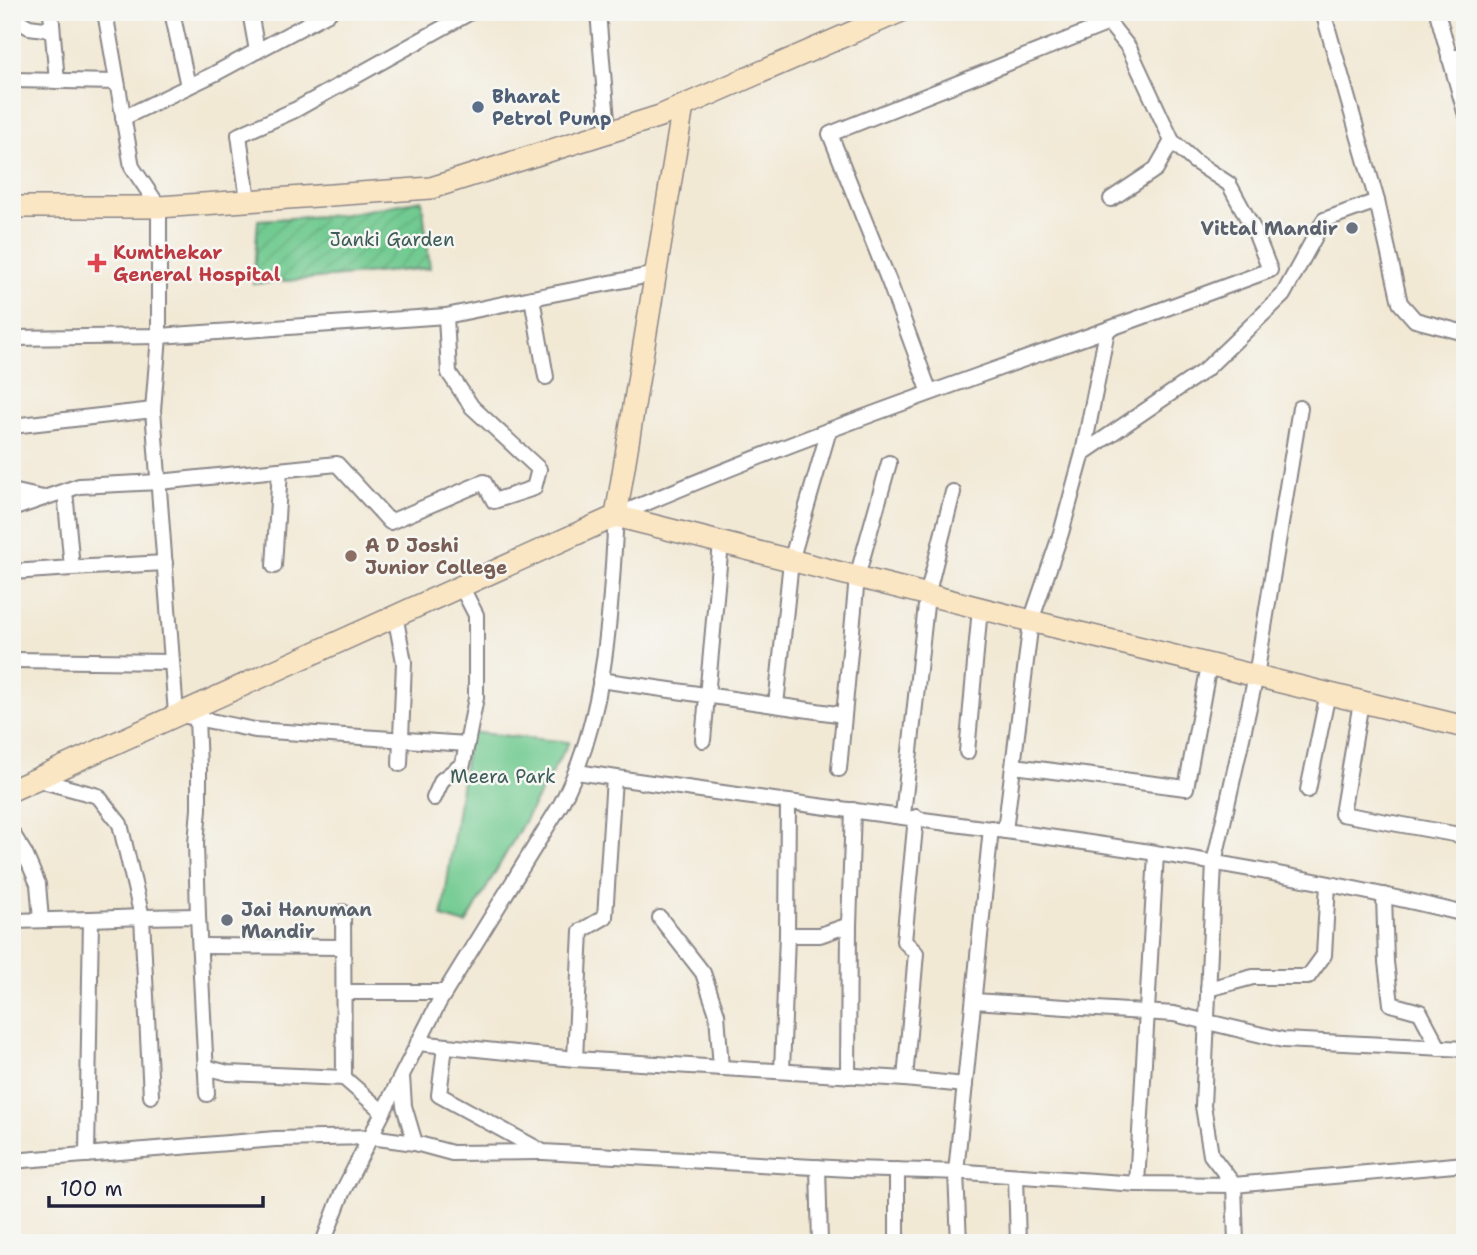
<svg xmlns="http://www.w3.org/2000/svg" width="1477" height="1255" font-family="'Shantell Sans',sans-serif">
<style>
.park{fill:#71ca90;stroke:#4a7666;stroke-width:2}
.garden{fill:url(#garden-furrows);stroke:#4a7666;stroke-width:2}
.lines{fill:none;stroke-linecap:round;stroke-linejoin:round}
.street-casing{stroke:#8a8688;stroke-width:18}
.secondary-casing{stroke:#8a8688;stroke-width:24}
.street{stroke:#fff;stroke-width:14}
.secondary{stroke:#fbe6c4;stroke-width:21}
.service-dot{fill:#5c6f8a;stroke:#f6f6f2;stroke-width:2.5}
.worship-dot{fill:#6b7280;stroke:#f6f6f2;stroke-width:2.5}
.health-dot{fill:#e0444e;stroke:#f6f6f2;stroke-width:2.5}
.education-dot{fill:#8d6e63;stroke:#f6f6f2;stroke-width:2.5}
.labels{text-anchor:middle;stroke-width:5;stroke-linejoin:round;paint-order:stroke}
.service-label{font-size:19px;font-weight:bold;fill:#4e5e75;stroke:#f6f6f2;text-anchor:start}
.worship-label{font-size:19px;font-weight:bold;fill:#5b616d;stroke:#f6f6f2;text-anchor:end}
.park-label{font-size:19px;fill:#3e5d59;stroke:#f6f6f2}
.health-label{font-size:19px;font-weight:bold;fill:#be3a42;stroke:#f6f6f2;text-anchor:start}
.education-label{font-size:19px;font-weight:bold;fill:#785e54;stroke:#f6f6f2;text-anchor:start}
</style>
<defs>
<pattern id="garden-furrows" width="10" height="10" patternUnits="userSpaceOnUse" patternTransform="scale(1.75)"><rect width="10" height="10" fill="#71ca90"/><path d="M-1 1l2-2M0 10L10 0M9 11l2-2" fill="none" stroke="#62ad7d"/></pattern>
</defs>
<rect width="100%" height="100%" fill="#f6f6f2"/>
<filter id="ink" filterUnits="userSpaceOnUse"><feTurbulence type="fractalNoise" baseFrequency=".0143" numOctaves="2"/><feDisplacementMap in="SourceGraphic" scale="14" xChannelSelector="R" yChannelSelector="G"/><feConvolveMatrix kernelMatrix="1 2 1 2 8 2 1 2 1" color-interpolation-filters="sRGB"/></filter>
<filter id="wash" filterUnits="userSpaceOnUse"><feTurbulence type="fractalNoise" baseFrequency=".00686" numOctaves="4" result="noise"/><feDisplacementMap in="SourceGraphic" scale="28" xChannelSelector="R" yChannelSelector="G"/><feGaussianBlur stdDeviation="1.57" result="paint"/><feColorMatrix in="noise" values="0 0 0 0 0 0 0 0 0 0 0 0 0 0 0 0 0 1.4 0 .05"/><feComposite in="paint" operator="in"/></filter>
<g filter="url(#wash)">
<rect width="100%" height="100%" fill="#f2e9d5"/>
<path class="park" d="M469,732L569,742L466,924L442,917Z"/>
<path class="garden" d="M422,200L430,268L253,284L258,220L340,215Z"/>
</g>
<g filter="url(#ink)">
<g class="lines">
<defs>
<g id="street">
<path d="M51,12L57,81"/>
<path d="M105,12L132,167L159,207V336L153,410"/>
<path d="M172,12L188,86"/>
<path d="M250,12L257,51"/>
<path d="M598,12L608,132"/>
<path d="M1323,12L1377,201L1400,303L1415,320L1465,333"/>
<path d="M1437,12L1465,112"/>
<path d="M12,17L29,27L52,30"/>
<path d="M1449,58L1465,56"/>
<path d="M12,80L117,82"/>
<path d="M123,118L214,74L330,12"/>
<path d="M1111,199L1156,169L1172,141"/>
<path d="M248,200L239,135L295,110L471,12"/>
<path d="M12,338L159,336L446,316L532,298"/>
<path d="M546,377L532,298L656,274"/>
<path d="M12,426L153,410L176,714L255,730L467,744"/>
<path d="M1083,453L1205,370L1283,295L1324,220L1377,201"/>
<path d="M12,491L43,498"/>
<path d="M65,491L72,568L165,563"/>
<path d="M12,509L79,486L159,482L337,464L390,522L484,482L494,501L534,488L539,469L472,407L449,373L446,316"/>
<path d="M274,566L280,470"/>
<path d="M12,572L72,568"/>
<path d="M395,615L404,662L400,764"/>
<path d="M12,660L172,662"/>
<path d="M600,680L844,715"/>
<path d="M1361,702L1342,814L1465,836"/>
<path d="M776,705L791,561L829,430"/>
<path d="M197,718L199,768V809L196,843L198,916"/>
<path d="M703,740L721,543"/>
<path d="M967,752L980,608"/>
<path d="M1014,766L1186,788L1209,665"/>
<path d="M839,769L857,577L889,463"/>
<path d="M577,772C873,818 1173,842 1465,914"/>
<path d="M35,779L98,796L120,824L142,917L198,916L207,1094"/>
<path d="M1308,790L1328,693"/>
<path d="M434,798L442,780L463,764L476,698V615L461,586"/>
<path d="M903,815L927,596L953,492"/>
<path d="M1005,831L1031,621L1061,533L1083,453L1107,331"/>
<path d="M12,833L25,854L12,862"/>
<path d="M25,854L38,884L41,920"/>
<path d="M1384,895L1386,962L1391,1004L1420,1012L1439,1048"/>
<path d="M343,912L344,1078"/>
<path d="M660,918L703,973L717,1014L721,1068"/>
<path d="M91,919L142,917L151,1096"/>
<path d="M12,921L91,919L87,1155"/>
<path d="M787,935L788,802"/>
<path d="M200,946L343,947"/>
<path d="M1208,989L1253,977H1308L1324,955L1328,884"/>
<path d="M345,992H445"/>
<path d="M974,1001L1174,1014L1283,1040L1465,1049"/>
<path d="M418,1043L575,1059L905,1079L916,953L904,941L916,817"/>
<path d="M445,1046L439,1095L543,1152L850,1169L966,1172L1137,1184L1234,1185L1465,1164"/>
<path d="M575,1059L581,931L605,917L614,778"/>
<path d="M205,1067L228,1073L344,1078L383,1112"/>
<path d="M782,1071L787,935H820L849,925L853,810"/>
<path d="M402,1076L404,1106L415,1143L452,1153L541,1152"/>
<path d="M848,1076L849,925"/>
<path d="M905,1079L965,1085"/>
<path d="M12,1161L275,1139L370,1137L415,1143"/>
<path d="M818,1167L820,1243"/>
<path d="M897,1170V1243"/>
<path d="M1016,1176L1018,1243"/>
<path d="M1137,1184L1156,854"/>
<path d="M323,1243L342,1193L439,1002L561,804C607,716 610,613 616,516C829,423 1052,352 1270,270L1255,232L1229,184L1194,161L1172,141L1129,48L1109,23L830,134L890,284L930,393"/>
<path d="M959,1243L956,1172L991,828"/>
<path d="M1236,1243L1234,1185L1211,1155L1203,1106L1214,863L1256,676L1300,408"/>
</g>
<g id="secondary">
<path d="M12,207H159L431,188L660,116L899,12"/>
<path d="M616,516L1031,621L1465,727"/>
<path d="M12,790L616,516L683,106"/>
</g>
</defs>
<use href="#street" class="street-casing"/>
<use href="#secondary" class="secondary-casing"/>
<use href="#street" class="street"/>
<use href="#secondary" class="secondary"/>
</g>
</g>
<circle class="service-dot" cx="478" cy="107" r="7"/>
<g class="worship-dot">
<circle cx="1352" cy="228" r="7"/>
<circle cx="227" cy="920" r="7"/>
</g>
<path class="health-dot" d="M93.5 252.5h7v7h7v7h-7v7h-7v-7h-7v-7h7z"/>
<circle class="education-dot" cx="351" cy="556" r="7"/>
<g class="labels">
<g class="service-label">
<text x="492" y="103">Bharat<tspan x="492" dy="22">Petrol Pump</tspan></text>
</g>
<g class="worship-label">
<text x="1338" y="235">Vittal Mandir</text>
<text x="241" y="916" text-anchor="start">Jai Hanuman<tspan x="241" dy="22">Mandir</tspan></text>
</g>
<g class="park-label">
<text x="392" y="246">Janki Garden</text>
<text x="503" y="783">Meera Park</text>
</g>
<g class="health-label">
<text x="113" y="259">Kumthekar<tspan x="113" dy="22">General Hospital</tspan></text>
</g>
<g class="education-label">
<text x="365" y="552">A D Joshi<tspan x="365" dy="22">Junior College</tspan></text>
</g>
</g>
<rect width="1477" height="1255" fill="none" stroke="#f6f6f2" stroke-width="42"/>
<path d="M49 1196v10h214v-10" fill="none" stroke="#22223b" stroke-width="3.5"/>
<text x="60" y="1196" font-size="21" fill="#22223b" stroke="#f6f6f2" stroke-width="5" paint-order="stroke">100 m</text>
</svg>
